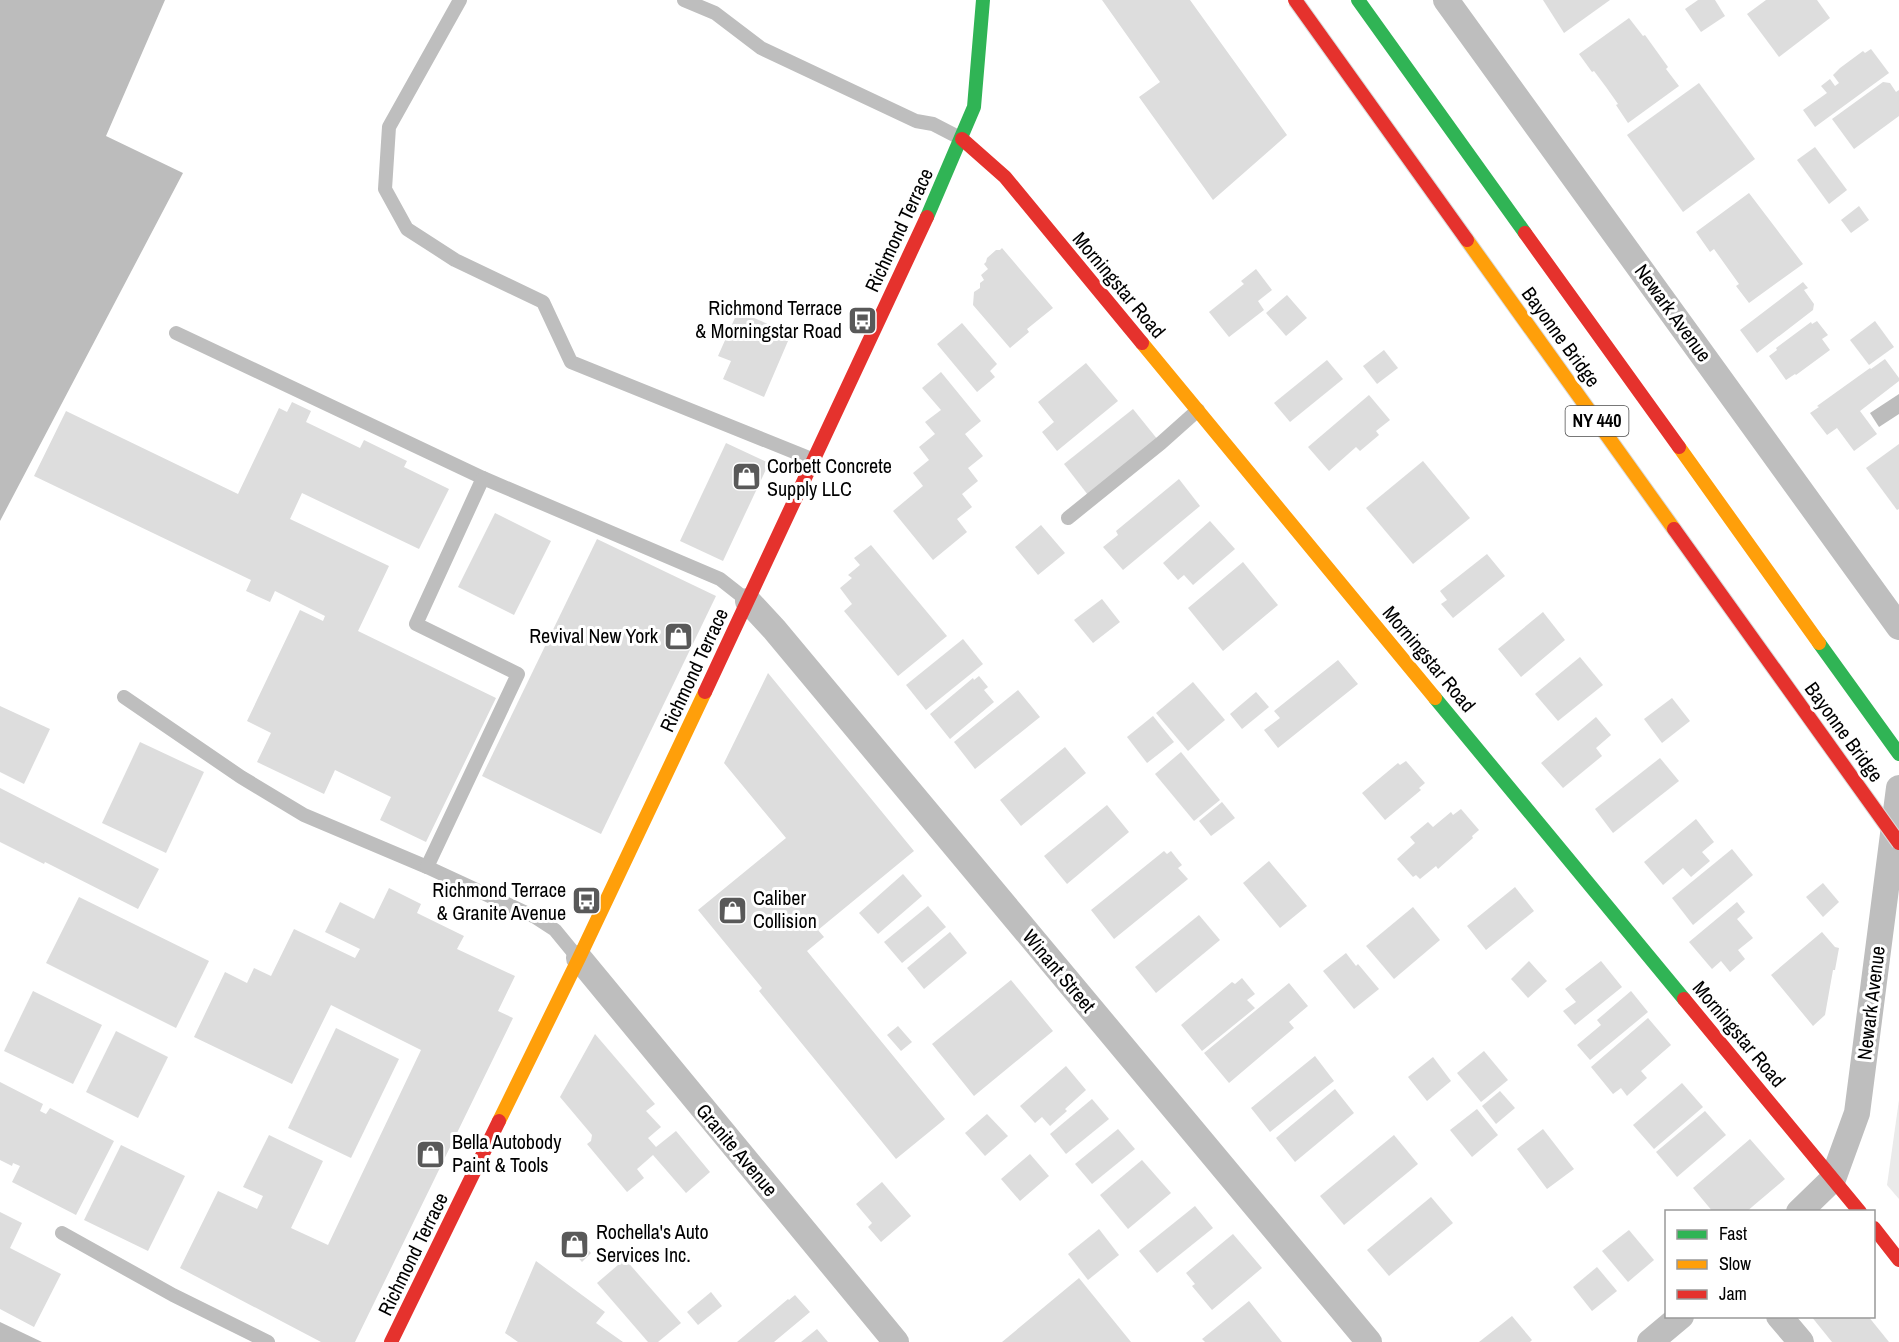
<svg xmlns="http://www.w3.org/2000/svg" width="1899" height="1342" font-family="'Archivo Narrow',sans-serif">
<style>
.green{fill:#eaeaea}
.water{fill:#bcbcbc}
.building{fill:#ddd}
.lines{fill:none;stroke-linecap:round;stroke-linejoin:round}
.lane{stroke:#bebebe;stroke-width:14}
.street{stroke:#bebebe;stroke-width:26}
.fast{stroke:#30b455;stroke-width:14}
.slow{stroke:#ff9f0a;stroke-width:14}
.jam{stroke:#e5322d;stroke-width:14}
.slow-bridge-casing{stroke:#dbdbdb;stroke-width:16;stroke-linecap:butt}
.jam-bridge-casing{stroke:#dbdbdb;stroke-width:16;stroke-linecap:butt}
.slow-bridge{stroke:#ff9f0a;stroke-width:14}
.jam-bridge{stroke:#e5322d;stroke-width:14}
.labels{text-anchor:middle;stroke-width:6;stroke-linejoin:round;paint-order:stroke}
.shield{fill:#fff;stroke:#4c4c4c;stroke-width:1.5}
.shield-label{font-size:18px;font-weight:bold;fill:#000}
.street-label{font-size:20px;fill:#000;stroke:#fff}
.poi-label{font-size:20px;fill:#000;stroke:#fff;text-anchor:start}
</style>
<rect width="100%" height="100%" fill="#fff"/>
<path class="green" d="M1899,1100V1199L1887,1185Z"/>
<g class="water">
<path d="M0,0H165L106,136L183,173L0,521Z"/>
<path d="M1899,394V414L1879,427L1870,413Z"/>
<path d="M0,1322L42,1342H0Z"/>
</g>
<g class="building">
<path d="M1102,0H1190L1287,135L1213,200L1139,97L1160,82Z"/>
<path d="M1543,0H1610L1564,33Z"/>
<path d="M1698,0H1715L1725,16L1701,32L1685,9Z"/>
<path d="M1766,0H1817L1830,18L1779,57L1747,14Z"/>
<path d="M1629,18L1643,36L1645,35L1668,67L1666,69L1679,86L1628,123L1616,105L1618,104L1606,87L1594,71L1592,72L1579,54Z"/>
<path d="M1871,49L1889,73L1815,127L1803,110L1827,93L1821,86L1830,79L1835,86L1839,83L1833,75L1840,68L1863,51L1865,53Z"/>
<path d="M1883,82L1890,83L1896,92L1899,90V116L1854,149L1832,119Z"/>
<path d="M1699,83L1755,159L1683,212L1627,135Z"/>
<path d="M1815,147L1847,190L1829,204L1797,160Z"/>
<path d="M1749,193L1803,264L1749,303L1736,286L1739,284L1714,249L1710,252L1696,232Z"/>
<path d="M1859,206L1869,220L1851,233L1841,220Z"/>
<path d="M1002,248L1053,308L1027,329L1029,332L1010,348L973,305L974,292L980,288V283L984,280L981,275L988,269L984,264L986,262L987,258L996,250H1000Z"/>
<path d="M1256,269L1272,290L1258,301L1264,310L1229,337L1209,312L1244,284L1241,281Z"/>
<path d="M1803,282L1808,288L1804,290L1814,304L1813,310L1757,353L1740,330Z"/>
<path d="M1287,295L1307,318L1286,336L1266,313Z"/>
<path d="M738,311L791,334L764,397L723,379L731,361L718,356Z"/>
<path d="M1817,321L1828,335L1822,339L1830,350L1796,375L1795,374L1786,380L1769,356L1777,350L1776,348L1811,322L1812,324Z"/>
<path d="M1875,321L1894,347L1869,365L1850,340Z"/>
<path d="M962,323L997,364L990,371L995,377L977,392L937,344Z"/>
<path d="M1384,350L1398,368L1377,384L1363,366Z"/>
<path d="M1885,359L1899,378V381L1860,411L1877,434L1854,451L1837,428L1827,435L1810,413L1819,407L1817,406L1870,368L1871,369Z"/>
<path d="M1327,360L1343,379L1290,422L1274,403Z"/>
<path d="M1086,363L1118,401L1057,451L1042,432L1054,422L1038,402Z"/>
<path d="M941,372L981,421L965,434L983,456L968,468L978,481L962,494L972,507L957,519L967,532L933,560L893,511L923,486L913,473L929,460L919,447L935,434L925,422L941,410L922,388Z"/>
<path d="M1369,395L1390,420L1376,431L1379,435L1360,451L1356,447L1329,471L1308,447Z"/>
<path d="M292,402L311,411L306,422L360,448L364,440L407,461L404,467L449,489L419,549L302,493L290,519L389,566L358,631L496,698L426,842L380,820L391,797L335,770L324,794L257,762L271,733L247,721L300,610L323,621L325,616L275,591L270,602L246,591L251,580L34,476L66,411L238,494L279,408L287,412Z"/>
<path d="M1133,409L1158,440L1088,495L1064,464Z"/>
<path d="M726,443L769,463L723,561L680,541Z"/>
<path d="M1899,444V509L1897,510L1866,468Z"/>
<path d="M1423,461L1470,518L1413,564L1366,508Z"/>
<path d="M1179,479L1200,506L1123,570L1103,547L1118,535L1116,531Z"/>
<path d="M495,513L551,541L514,615L458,587Z"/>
<path d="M1210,521L1235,549L1193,585L1184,575L1178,580L1163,563Z"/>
<path d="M1041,525L1065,553L1038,575L1015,547Z"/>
<path d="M597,539L716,596L601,834L482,776Z"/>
<path d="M871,545L947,636L898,676L844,611L852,604L840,588L852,578L848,575L860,565L854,558Z"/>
<path d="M1487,554L1505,576L1453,618L1441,604L1447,600L1440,591Z"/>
<path d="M1243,562L1278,605L1223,651L1188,608Z"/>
<path d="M1102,599L1120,622L1093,643L1074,620Z"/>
<path d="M1543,612L1565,640L1521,677L1498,649Z"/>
<path d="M963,639L983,664L926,710L906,685Z"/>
<path d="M1580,657L1603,685L1558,721L1535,694Z"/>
<path d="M1338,660L1358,684L1278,748L1264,730L1280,718L1274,711Z"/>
<path d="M768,673L914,851L818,930L824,937L807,951L945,1119L896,1159L759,991L762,988L698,910L786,838L724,763Z"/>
<path d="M979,676L988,687L984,690L994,702L950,739L930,714L973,678L974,680Z"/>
<path d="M1193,682L1225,720L1188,751L1156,713Z"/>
<path d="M1018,690L1040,717L975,769L954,742Z"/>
<path d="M1256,692L1269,707L1242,729L1230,714Z"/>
<path d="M1672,698L1690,721L1662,743L1644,719Z"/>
<path d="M0,706L50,729L24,784L0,772Z"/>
<path d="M1153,716L1174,742L1147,763L1127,737Z"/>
<path d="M1596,717L1611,735L1596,748L1602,756L1563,788L1541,763Z"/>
<path d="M140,742L204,772L166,853L102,823Z"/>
<path d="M1065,747L1086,773L1021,826L1000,800Z"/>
<path d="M1181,752L1220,800L1194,821L1155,774Z"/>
<path d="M1660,758L1679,781L1613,833L1595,809Z"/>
<path d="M1406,761L1425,783L1419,788L1421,790L1385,820L1362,793L1398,763L1400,765Z"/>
<path d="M0,788L159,869L138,909L45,862L44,864L0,842Z"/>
<path d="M1222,802L1235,818L1211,836L1199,821Z"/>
<path d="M1107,805L1129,832L1067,884L1044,856Z"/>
<path d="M1461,809L1479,830L1472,836L1473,838L1438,869L1436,866L1420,879L1416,875L1413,877L1397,859L1415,843L1410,837L1428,822L1433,827L1451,812L1453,815Z"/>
<path d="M1696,819L1714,842L1702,852L1710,861L1691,877L1683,868L1663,885L1644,862Z"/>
<path d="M1732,849L1753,875L1693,925L1672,898Z"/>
<path d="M1164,851L1167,854L1171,851L1182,865L1178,868L1188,879L1114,939L1091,910Z"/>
<path d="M1269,861L1307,906L1280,928L1243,883Z"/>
<path d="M903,874L922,896L878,934L859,913Z"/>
<path d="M1823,883L1839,902L1823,917L1806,897Z"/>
<path d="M1515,887L1534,911L1486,950L1467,926Z"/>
<path d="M389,888L421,904L417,913L464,936L457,949L515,976L498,1011L513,1018L355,1342H321L180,1268L218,1191L257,1209L263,1196L243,1187L269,1135L323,1161L291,1228L328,1245L421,1050L331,1005L292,1084L194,1037L225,972L247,983L254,968L271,976L294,929L355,958L360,949L325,932L340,902L374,919Z"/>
<path d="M79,897L209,961L176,1028L46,963Z"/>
<path d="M1737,902L1745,912L1737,919L1753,938L1738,950L1745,959L1730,972L1721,961L1712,969L1689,942Z"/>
<path d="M928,906L946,927L902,963L884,942Z"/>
<path d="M1413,907L1440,940L1394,979L1366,946Z"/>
<path d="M1199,915L1220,940L1156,993L1135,967Z"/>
<path d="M950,932L967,953L924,989L907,968Z"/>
<path d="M1822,932L1835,947L1839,948L1835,970H1833L1825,1015L1813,1026L1771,975Z"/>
<path d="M1346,953L1356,966L1358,964L1379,989L1354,1009L1323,971Z"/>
<path d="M1529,961L1547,981L1528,998L1511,979Z"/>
<path d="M1601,961L1622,987L1575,1025L1563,1011L1576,1002L1565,989Z"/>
<path d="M1242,978L1255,994L1247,1000L1255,1008L1202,1051L1181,1025L1232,982L1235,984Z"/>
<path d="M1011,980L1053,1031L974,1096L932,1044Z"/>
<path d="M1289,983L1308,1006L1289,1022L1294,1028L1229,1083L1204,1053Z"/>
<path d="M33,991L102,1025L73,1084L4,1051Z"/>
<path d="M1631,991L1648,1012L1590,1060L1577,1045L1601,1025L1597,1020Z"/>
<path d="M1648,1018L1671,1045L1641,1071L1647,1078L1629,1094L1627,1096L1621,1088L1613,1094L1591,1067Z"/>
<path d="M898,1026L912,1042L901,1051L887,1035Z"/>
<path d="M336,1028L399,1059L351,1158L288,1128Z"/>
<path d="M116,1031L168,1057L138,1118L86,1092Z"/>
<path d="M595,1034L655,1104L646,1111L661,1127L648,1138L656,1147L676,1131L710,1172L686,1193L653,1155L637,1169L644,1178L627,1192L587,1144L591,1141L592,1135L560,1097Z"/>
<path d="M1484,1051L1508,1080L1481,1102L1457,1073Z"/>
<path d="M1315,1056L1334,1081L1270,1132L1251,1108Z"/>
<path d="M1433,1057L1451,1081L1427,1101L1408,1077Z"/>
<path d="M1066,1066L1086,1090L1065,1109L1067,1111L1050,1126L1042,1117L1035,1123L1020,1106Z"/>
<path d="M0,1082L43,1104L40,1111L46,1114L50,1108L114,1141L76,1215L12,1182L20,1166L13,1163L12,1166L0,1160Z"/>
<path d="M1682,1083L1703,1107L1654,1149L1633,1125Z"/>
<path d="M1335,1089L1354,1113L1295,1162L1276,1138Z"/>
<path d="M1500,1091L1515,1108L1496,1124L1482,1106Z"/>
<path d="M1092,1099L1109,1119L1066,1154L1050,1134Z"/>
<path d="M1477,1109L1498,1135L1472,1157L1450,1130Z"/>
<path d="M1705,1111L1726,1135L1677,1177L1656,1152Z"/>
<path d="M987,1114L1008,1136L985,1156L965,1133Z"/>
<path d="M1118,1129L1135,1149L1092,1184L1075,1164Z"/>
<path d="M1543,1129L1574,1169L1547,1189L1517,1149Z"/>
<path d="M1394,1135L1418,1164L1344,1225L1320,1196Z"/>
<path d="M1750,1139L1785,1179L1746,1212H1713L1693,1188Z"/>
<path d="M121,1145L185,1176L148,1251L84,1220Z"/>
<path d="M1030,1154L1049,1176L1020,1201L1001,1179Z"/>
<path d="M1142,1160L1171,1193L1128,1229L1100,1195Z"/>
<path d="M882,1182L911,1216L881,1242L868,1227L872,1223L856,1204Z"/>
<path d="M1431,1197L1453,1223L1389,1276L1367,1250Z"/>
<path d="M1195,1206L1213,1228L1157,1273L1139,1251Z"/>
<path d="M0,1212L22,1223L10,1248L61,1274L34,1327L0,1309Z"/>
<path d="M1099,1229L1119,1255L1088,1280L1068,1254Z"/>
<path d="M1629,1230L1654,1260L1628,1282L1602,1251Z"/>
<path d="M571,1231L591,1253L582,1262L562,1240Z"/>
<path d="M1233,1234L1262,1268L1212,1310L1192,1286L1195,1284L1186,1273Z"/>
<path d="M625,1259L681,1323L658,1342H648L597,1283Z"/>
<path d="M536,1261L605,1312L596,1323L623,1342H518L505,1333Z"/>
<path d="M1597,1267L1617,1291L1592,1311L1573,1287Z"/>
<path d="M1079,1278L1131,1342H1002Z"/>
<path d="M711,1292L722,1306L698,1325L687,1312Z"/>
<path d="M795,1295L810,1312L774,1342H737L788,1299L789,1300Z"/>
<path d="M1249,1301L1282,1342H1205L1202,1339Z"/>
<path d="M1512,1316L1532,1340L1530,1342H1479Z"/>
<path d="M1811,1316H1868L1889,1342H1832Z"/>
<path d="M817,1329L828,1342H801Z"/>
</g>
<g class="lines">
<g class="lane">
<path d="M460,0L389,127L385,189L407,229L455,260L543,302L571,362L814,460"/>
<path d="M684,0L715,13L761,48L916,121L933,124L962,139"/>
<path d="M176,333L483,478"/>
<path d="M1068,518L1161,443L1198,410"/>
<path d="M124,697L241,777L304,815L427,867"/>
<path d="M578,958L555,930L535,917L427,867L518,674L416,624L483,478L720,579L748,601"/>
<path d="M62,1233L173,1295L268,1342"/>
</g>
<g class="street">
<path d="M1446,0L1899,627"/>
<path d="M748,601L774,629L1369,1342"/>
<path d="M579,958L896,1342"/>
<path d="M1799,1212L1833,1179L1857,1113L1899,788"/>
<path d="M1779,1316L1801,1342"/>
<path d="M1650,1342L1681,1316"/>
</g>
<g class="fast">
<path d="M1358,0L1525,233"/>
<path d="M927,217L974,107L983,0"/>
<path d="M1819,643L1899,754"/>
<path d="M1435,698L1684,999"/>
</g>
<g class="slow">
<path d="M1142,343L1435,698"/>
<path d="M1679,447L1819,643"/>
<path d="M499,1121L579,958L705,692"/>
</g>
<g class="jam">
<path d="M962,139L1005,177L1142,343"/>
<path d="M1525,233L1679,447"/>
<path d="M705,692L927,217"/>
<path d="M1684,999L1860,1212"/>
<path d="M1874,1228L1899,1260"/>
<path d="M391,1342L499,1121"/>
</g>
<defs>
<path id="slow-bridge" d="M1467,240L1674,529"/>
<g id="jam-bridge">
<path d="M1295,0L1467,240"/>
<path d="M1674,529L1899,843"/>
</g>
</defs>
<use href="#slow-bridge" class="slow-bridge-casing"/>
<use href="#jam-bridge" class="jam-bridge-casing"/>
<use href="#slow-bridge" class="slow-bridge"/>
<use href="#jam-bridge" class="jam-bridge"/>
</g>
<defs>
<symbol id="bus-square" viewBox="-11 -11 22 22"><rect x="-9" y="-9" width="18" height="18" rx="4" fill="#595959" stroke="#fff"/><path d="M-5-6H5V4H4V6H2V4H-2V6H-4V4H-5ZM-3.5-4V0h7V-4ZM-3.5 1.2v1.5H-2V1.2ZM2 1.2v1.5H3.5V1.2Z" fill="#fff"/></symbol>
<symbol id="shop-square" viewBox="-11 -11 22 22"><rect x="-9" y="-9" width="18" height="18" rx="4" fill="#595959" stroke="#fff"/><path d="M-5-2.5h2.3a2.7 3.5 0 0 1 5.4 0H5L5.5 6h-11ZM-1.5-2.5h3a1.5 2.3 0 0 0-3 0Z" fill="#fff"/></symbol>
</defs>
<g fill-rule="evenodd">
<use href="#bus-square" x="846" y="304" width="33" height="33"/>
<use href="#shop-square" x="730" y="460" width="33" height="33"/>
<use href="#shop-square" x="662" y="620" width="33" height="33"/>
<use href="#bus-square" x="570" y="884" width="33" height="33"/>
<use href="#shop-square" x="716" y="894" width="33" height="33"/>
<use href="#shop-square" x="414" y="1138" width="33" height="33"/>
<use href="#shop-square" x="558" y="1228" width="33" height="33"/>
</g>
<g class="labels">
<rect class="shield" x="1565.5" y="406" width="63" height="30" rx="4.5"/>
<g class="shield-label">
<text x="1597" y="427">NY 440</text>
</g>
<g class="street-label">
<text transform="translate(899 230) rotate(-65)" y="7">Richmond Terrace</text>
<text transform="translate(1119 285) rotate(50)" y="7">Morningstar Road</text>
<text transform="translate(1673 313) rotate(54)" y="7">Newark Avenue</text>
<text transform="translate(1561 337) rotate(54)" y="7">Bayonne Bridge</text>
<text transform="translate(1429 659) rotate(50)" y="7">Morningstar Road</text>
<text transform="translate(694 670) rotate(-65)" y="7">Richmond Terrace</text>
<text transform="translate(1844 732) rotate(54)" y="7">Bayonne Bridge</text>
<text transform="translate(1059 971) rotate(50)" y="7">Winant Street</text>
<text transform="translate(1871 1003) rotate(-83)" y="7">Newark Avenue</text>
<text transform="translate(1739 1034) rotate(50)" y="7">Morningstar Road</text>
<text transform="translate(737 1150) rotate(50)" y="7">Granite Avenue</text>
<text transform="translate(413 1254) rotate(-64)" y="7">Richmond Terrace</text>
</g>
<g class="poi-label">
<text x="842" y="315" text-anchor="end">Richmond Terrace<tspan x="842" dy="23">&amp; Morningstar Road</tspan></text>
<text x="767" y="473">Corbett Concrete<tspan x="767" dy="23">Supply LLC</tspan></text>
<text x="658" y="643" text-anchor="end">Revival New York</text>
<text x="566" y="897" text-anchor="end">Richmond Terrace<tspan x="566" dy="23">&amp; Granite Avenue</tspan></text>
<text x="753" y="905">Caliber<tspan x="753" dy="23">Collision</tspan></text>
<text x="452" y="1149">Bella Autobody<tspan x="452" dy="23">Paint &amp; Tools</tspan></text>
<text x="596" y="1239">Rochella's Auto<tspan x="596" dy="23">Services Inc.</tspan></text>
</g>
</g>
<rect x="1665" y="1210" width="210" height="108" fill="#ffffff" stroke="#999999" stroke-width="1.5"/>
<rect x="1677" y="1230" width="30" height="9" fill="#30b455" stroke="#999999" stroke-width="1.5"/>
<text x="1719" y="1240" font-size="18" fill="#000000">Fast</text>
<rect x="1677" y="1260" width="30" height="9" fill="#ff9f0a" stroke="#999999" stroke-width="1.5"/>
<text x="1719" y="1270" font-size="18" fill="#000000">Slow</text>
<rect x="1677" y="1290" width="30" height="9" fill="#e5322d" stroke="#999999" stroke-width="1.5"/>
<text x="1719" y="1300" font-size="18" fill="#000000">Jam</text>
</svg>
